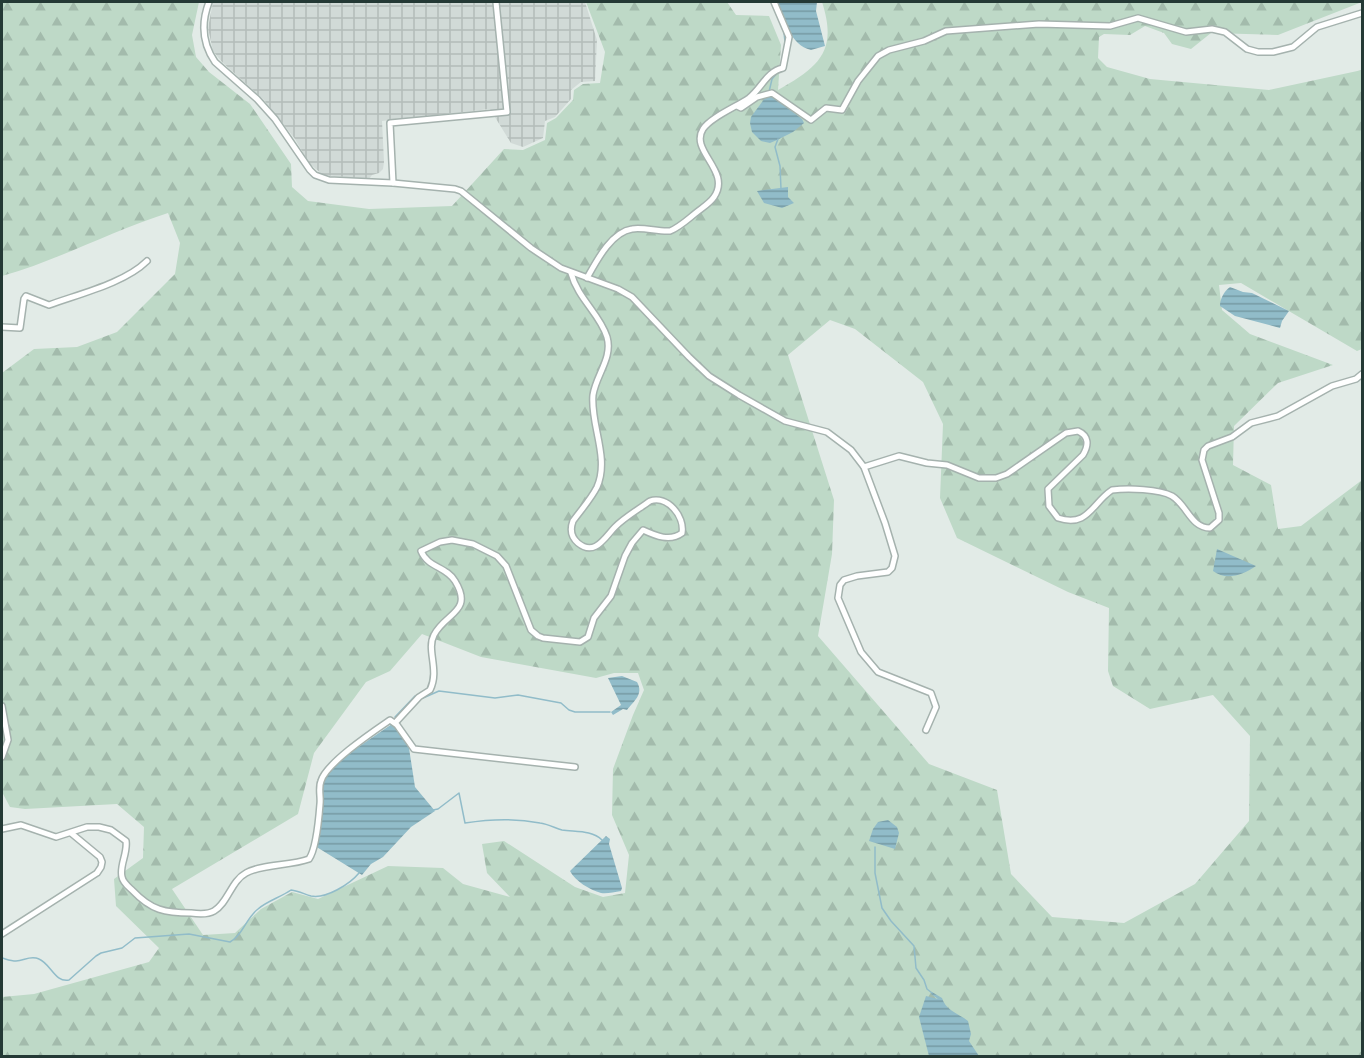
<svg xmlns="http://www.w3.org/2000/svg" width="1364" height="1058" font-family="'Nunito Sans',sans-serif">
<style>
.industrial{fill:url(#industrial-grid)}
.forest{fill:url(#forest-firs);fill-rule:evenodd}
.water{fill:url(#water-rules)}
.lines{fill:none;stroke-linecap:round;stroke-linejoin:round}
.stream{stroke:#91bcc9;stroke-width:1.5}
.minor-casing{stroke:#a5b2ae;stroke-width:8}
.minor{stroke:#fff;stroke-width:5}
</style>
<defs>
<pattern id="industrial-grid" width="8" height="8" patternUnits="userSpaceOnUse" patternTransform="scale(1.5)"><rect width="8" height="8" fill="#d1dad7"/><path d="M0 4h8M4 0v8" fill="none" stroke="#b3bcb9"/></pattern>
<pattern id="forest-firs" width="22" height="20" patternUnits="userSpaceOnUse" patternTransform="scale(1.5)"><rect width="22" height="20" fill="#bed9c7"/><path d="M5 1l3.5 6h-7zM16 11l3.5 6h-7z" fill="#a3bbac"/></pattern>
<pattern id="water-rules" width="6" height="5" patternUnits="userSpaceOnUse" patternTransform="scale(1.5)"><rect width="6" height="5" fill="#91bcc9"/><path d="M0 2.5h6" fill="none" stroke="#769aa4"/></pattern>
</defs>
<rect width="100%" height="100%" fill="#e2ebe7"/>
<path class="industrial" d="M213,2H585L597,40L595,81L581,82L571,90V99L555,117L545,121L543,138L523,147L511,143L490,109L382,121L384,162L383,169L379,173L372,175L369,179L323,175L309,163L295,139L264,100L222,62L213,51L208,28Z"/>
<path class="forest" d="M2,2H199L192,35L196,57L209,72L250,104L291,164L292,187L308,201L369,209L452,206L504,149L523,150L545,140L547,123L556,118L573,100L574,90L583,84L600,83L605,52L586,2H727L736,15L769,16L781,45L778,90C819,67 838,51 822,2H1362L1278,35L1211,33L1191,49L1172,44L1164,33L1145,26L1130,35L1104,34L1099,37L1098,58L1107,67L1150,79L1269,90L1362,70V349L1357,351L1241,283L1219,285L1222,310L1250,334L1333,365L1278,383L1234,426L1233,465L1271,485L1278,529L1301,526L1362,480V1056H2V997L34,994L149,962L159,948L116,906L114,879L143,858L144,827L117,804L25,809L10,807L2,792V373L34,349L77,347L117,332L175,274L180,243L168,213C111,231 59,260 2,276ZM830,320L855,329L923,382L943,424L940,498L957,538L1068,592L1109,608L1108,671L1113,686L1150,709L1213,695L1250,736L1249,821L1195,884L1124,923L1052,917L1011,874L997,790L929,764L818,636L832,554L834,500L788,355ZM422,634L481,657L596,678L614,673H638L644,690L633,715L613,769L612,815L629,855L625,893L603,897L575,887L504,841L482,844L487,873L510,897L463,884L443,868L388,866L318,899L292,892L261,909L235,933L203,935L172,889L298,814L314,753L366,682L390,671Z"/>
<g class="water">
<path d="M776,2H817L816,11L825,46L811,50C790,45 784,19 776,2Z"/>
<path d="M767,95H771L802,119L804,123L793,132L777,140L770,143L761,141L752,132L750,123L751,117Z"/>
<path d="M788,187V197L794,203L782,208L764,203L757,191Z"/>
<path d="M1230,287L1243,292L1252,293L1289,311L1282,321L1280,328L1235,316L1220,306C1220,299 1224,291 1230,287Z"/>
<path d="M1217,549L1256,566C1243,575 1226,581 1213,571Z"/>
<path d="M622,676L637,682C644,694 634,701 627,710L623,709L613,715L611,712L621,705L608,678Z"/>
<path d="M392,724L396,727L409,748L415,787L435,811L411,827L383,857L371,864L362,875L315,846L323,805L322,786L324,778L338,761Z"/>
<path d="M888,820L897,827L899,833L895,849L869,841L873,829L878,822Z"/>
<path d="M606,836L610,839L609,844L622,888L621,891C614,892 607,894 601,893C590,890 575,881 570,871Z"/>
<path d="M932,992L942,998C946,1011 958,1013 968,1021L971,1034L969,1041L979,1056H929L919,1017L926,996L938,999L931,994Z"/>
</g>
<g class="lines">
<g class="stream">
<path d="M784,32L785,42"/>
<path d="M769,92L772,79L778,72"/>
<path d="M778,139L775,147L780,166L781,189"/>
<path d="M423,698L439,691L495,698L518,695L561,703L569,710L575,712H610"/>
<path d="M395,717L415,696"/>
<path d="M433,810L438,809L459,793L465,823C490,819 515,818 540,823C548,824 555,828 562,830C576,832 592,830 602,840"/>
<path d="M875,847V873L882,908L891,921L914,946L916,968L924,980L927,989L932,993"/>
<path d="M2,958C6,959 11,961 16,961C24,961 30,955 39,959C51,964 55,983 69,980L96,956L101,953L122,948L135,938L189,934L230,942C243,935 246,918 258,909C267,901 281,897 291,890C299,891 304,894 311,896C326,899 350,884 359,873"/>
</g>
<defs>
<g id="minor">
<path d="M209,2C201,23 202,43 215,62L257,99L275,119L310,170L315,175L329,180L393,183L455,189L461,191L531,248L561,268L618,289L632,297L689,357L709,376L739,395L785,421L827,432L851,450L864,467L885,523L895,556L892,568L888,572L857,576L844,580L840,585L838,598L861,652L878,672L931,693L936,707L926,730"/>
<path d="M737,106L741,108L757,97L772,93L811,120L826,108L842,110L858,81L878,56L889,50L924,41L946,31L1039,24L1110,26L1138,18L1186,32L1212,29L1225,32L1247,49L1258,52H1273L1293,47L1317,27L1362,13"/>
<path d="M393,183L390,123L507,112L496,2"/>
<path d="M587,278C596,262 611,232 632,229C644,227 658,232 670,231C680,227 688,219 697,212C702,208 710,203 714,197C732,171 689,151 703,129C711,117 736,107 749,98C761,89 767,71 783,68L789,37L774,2"/>
<path d="M2,327L20,328L24,299L26,296L49,305C79,294 125,283 147,261"/>
<path d="M864,467L899,456L927,463L947,465L979,478H996L1007,474L1066,433L1078,431C1089,436 1089,445 1083,455L1048,489L1049,506L1058,518C1088,528 1092,503 1112,490C1128,488 1159,489 1172,496C1187,505 1191,528 1210,528L1219,520V513L1202,460L1204,450L1208,446L1232,437L1251,423L1278,416L1332,386L1356,379L1362,374"/>
<path d="M2,706L8,740L2,757"/>
<path d="M395,723L419,697L430,690C440,670 426,650 434,635C445,613 474,612 455,581C446,566 428,568 421,551L440,542L452,540L473,544L497,556L506,566L531,630L538,636L543,638L580,642L588,637L594,618L611,596L625,556L632,543L643,530C656,536 670,542 682,533C685,516 667,495 650,501C639,509 625,517 615,527C605,537 595,557 578,543C571,537 570,529 573,521C581,510 591,499 597,487C610,458 590,424 593,395C596,375 613,358 607,337C600,314 578,299 571,273"/>
<path d="M2,829L21,825L56,837L87,827H99L111,830L126,841C128,853 119,866 122,877C123,883 129,887 133,891C151,910 165,913 191,913C198,914 207,915 214,911C228,903 231,881 246,873C262,864 290,866 309,859C316,849 319,817 320,804C321,797 318,788 321,781C326,763 374,731 390,720L397,725L414,749L575,767"/>
<path d="M2,934L97,873L101,867L102,862L100,857L71,833"/>
</g>
</defs>
<use href="#minor" class="minor-casing"/>
<use href="#minor" class="minor"/>
</g>
<rect width="1364" height="1058" fill="none" stroke="#243935" stroke-width="6"/>
</svg>
